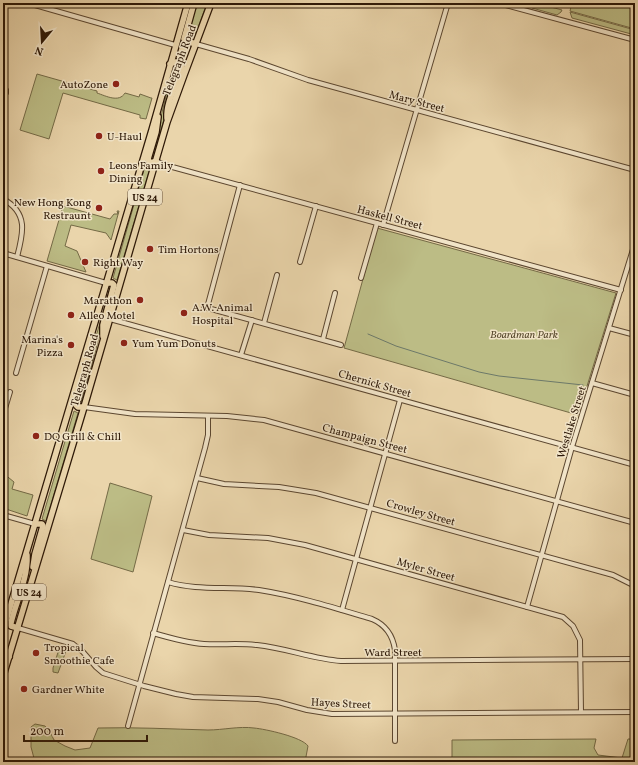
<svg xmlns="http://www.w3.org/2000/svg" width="638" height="765" font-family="Vollkorn,serif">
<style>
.green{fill:#bcbc85;stroke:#746a46}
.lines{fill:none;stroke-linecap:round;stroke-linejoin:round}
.stream{stroke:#6d7969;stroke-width:1}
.minor-casing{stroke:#5c4730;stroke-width:6}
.major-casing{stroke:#2d1807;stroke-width:8}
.minor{stroke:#f1e4c8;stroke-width:4}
.major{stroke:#ead5ab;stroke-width:5.5}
.poi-dot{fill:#8f2418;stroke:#f1e4c8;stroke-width:1.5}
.labels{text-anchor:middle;stroke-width:3;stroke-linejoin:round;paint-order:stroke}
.shield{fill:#f1e4c8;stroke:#685541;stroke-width:1}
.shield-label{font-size:10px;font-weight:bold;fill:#2d1807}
.street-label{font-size:11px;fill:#2d1807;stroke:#f1e4c8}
.poi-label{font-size:11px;fill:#2d1807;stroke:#f1e4c8;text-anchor:start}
.park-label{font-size:11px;font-style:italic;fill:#58492d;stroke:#f1e4c8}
</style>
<rect width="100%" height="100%" fill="#ead5ab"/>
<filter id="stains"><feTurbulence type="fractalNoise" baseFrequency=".005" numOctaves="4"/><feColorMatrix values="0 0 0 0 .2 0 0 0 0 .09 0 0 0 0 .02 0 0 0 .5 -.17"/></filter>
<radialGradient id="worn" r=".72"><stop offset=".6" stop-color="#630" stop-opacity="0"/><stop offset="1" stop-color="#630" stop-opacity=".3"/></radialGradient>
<g class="green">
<path d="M195,3H207L195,36L191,38L189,37L188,32Z"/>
<path d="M527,3H536L562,10L561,12L557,15L532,8Z"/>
<path d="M572,3H635V29L570,11Z"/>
<path d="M570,12L635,30V35L572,18Z"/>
<path d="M176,68L178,70L177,73L153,158H151L165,100L173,70Z"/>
<path d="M37,74L97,91V93C106,96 119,103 125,93L139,97L140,94L151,98H152L146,119L140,118V115L63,93L49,139L20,130Z"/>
<path d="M145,166L150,168L117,280L113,278Z"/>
<path d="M63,206L110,219L114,214H118L117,211H119L111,240L106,233L71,225L65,246L77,251L86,272L47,261Z"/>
<path d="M377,228L616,293L578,415L344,348Z"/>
<path d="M110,288H111L93,361L81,403H80V400L97,333Z"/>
<path d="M74,411L78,413L46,521L42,519Z"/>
<path d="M3,473L14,482L12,489L33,495L27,516L3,508Z"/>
<path d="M110,483L152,496L133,572L91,559Z"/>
<path d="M60,646L65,648L66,651L58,673L53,672V668Z"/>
<path d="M35,724L45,726L50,732L54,740L65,746L75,750L90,748L98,728C135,727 171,729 208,730C223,730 239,726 254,728C265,729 302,737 308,746L305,762H35L31,747V727Z"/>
<path d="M596,739L594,748L598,755L622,758L628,739H635V762H442L452,761V740Z"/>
</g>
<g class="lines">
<path class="stream" d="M368,334L396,346L479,372L499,376L583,385"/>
<defs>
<g id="minor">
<path d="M28,3L175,45"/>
<path d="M498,3L635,40"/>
<path d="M196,44L249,59L308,80L635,170"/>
<path d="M3,86L6,90V93L3,96"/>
<path d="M156,161L165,165L621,290"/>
<path d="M3,199C29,213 23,234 17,257"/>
<path d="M383,225L448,3"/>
<path d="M3,253L106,283"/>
<path d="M300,262L316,206"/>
<path d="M361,278L377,223"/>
<path d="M204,307L341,345"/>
<path d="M207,308L240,185"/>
<path d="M110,319L635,465"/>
<path d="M264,323L277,275"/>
<path d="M609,328L635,335"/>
<path d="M323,339L335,293"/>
<path d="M241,355L252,320"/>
<path d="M16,373L47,266"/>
<path d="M592,383L635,395"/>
<path d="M84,407L135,414L227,416L264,420L635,523"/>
<path d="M3,415L10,392"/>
<path d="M197,478L224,484L279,487L316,493L613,575L635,586"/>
<path d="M3,515L35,524"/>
<path d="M183,530L209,535L268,538L305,545L563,617L573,626L580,640L581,712"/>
<path d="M168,582C197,591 229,586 259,590C297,596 335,608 372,619C386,625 393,636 395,650V741"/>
<path d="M527,607L572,447L635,243"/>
<path d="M342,610L400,400"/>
<path d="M18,628L73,644L83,652L96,667L103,673L144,686L176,694L193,697L258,699L278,702L307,710L332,714L635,712"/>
<path d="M153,633C170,638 187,643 204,644C222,645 239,643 257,645C286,648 313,659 341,661L635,659"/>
<path d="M128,726L205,448L208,435V416"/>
</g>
<g id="major">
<path d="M194,3L184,39L186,41L196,44"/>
<path d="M167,118C166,100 178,84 182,67L180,63L175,62L170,64"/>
<path d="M156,161L150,163L148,159L156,132L158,117"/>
<path d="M103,336V325L114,285L112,283H106"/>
<path d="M84,407H78L76,405L90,355L89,346"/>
<path d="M33,567L35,554L43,526L42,524H35"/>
<path d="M18,628L11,626V623C16,601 28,579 27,555"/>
<path d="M3,631L152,130L188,3"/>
<path d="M3,651L9,657"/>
<path d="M3,676L84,407L167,122L184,75L211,3"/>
</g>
</defs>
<use href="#minor" class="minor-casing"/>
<use href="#major" class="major-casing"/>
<use href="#minor" class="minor"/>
<use href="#major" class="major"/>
</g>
<g class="poi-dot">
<circle cx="116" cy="84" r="4"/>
<circle cx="99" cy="136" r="4"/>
<circle cx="101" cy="171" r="4"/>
<circle cx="99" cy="208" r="4"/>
<circle cx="150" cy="249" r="4"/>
<circle cx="85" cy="262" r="4"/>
<circle cx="140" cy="300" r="4"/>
<circle cx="184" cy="313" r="4"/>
<circle cx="71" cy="315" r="4"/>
<circle cx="124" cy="343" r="4"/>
<circle cx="71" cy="345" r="4"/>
<circle cx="36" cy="436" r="4"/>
<circle cx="36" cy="653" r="4"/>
<circle cx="24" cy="689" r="4"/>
</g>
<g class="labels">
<g class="shield">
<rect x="128" y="189" width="34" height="16" rx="3"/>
<rect x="12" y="584" width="34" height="16" rx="3"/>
</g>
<g class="shield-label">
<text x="145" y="201">US 24</text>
<text x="29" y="596">US 24</text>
</g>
<g class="street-label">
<text transform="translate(179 60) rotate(-69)" y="4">Telegraph Road</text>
<text transform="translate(417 101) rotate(15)" y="4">Mary Street</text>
<text transform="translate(390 217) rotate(15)" y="4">Haskell Street</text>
<text transform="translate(84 370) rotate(-74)" y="4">Telegraph Road</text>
<text transform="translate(375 383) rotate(16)" y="4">Chernick Street</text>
<text transform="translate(571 422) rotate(-73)" y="4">Westlake Street</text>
<text transform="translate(365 438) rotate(15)" y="4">Champaign Street</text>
<text transform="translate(421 512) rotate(16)" y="4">Crowley Street</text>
<text transform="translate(426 569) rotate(16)" y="4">Myler Street</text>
<text x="393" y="656">Ward Street</text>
<text transform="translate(341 703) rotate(3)" y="4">Hayes Street</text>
</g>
<g class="poi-label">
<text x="108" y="88" text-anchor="end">AutoZone</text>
<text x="107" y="140">U-Haul</text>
<text x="109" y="169">Leons Family<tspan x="109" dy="13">Dining</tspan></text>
<text x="91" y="206" text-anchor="end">New Hong Kong<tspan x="91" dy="13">Restraunt</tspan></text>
<text x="158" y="253">Tim Hortons</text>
<text x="93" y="266">Right Way</text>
<text x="132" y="304" text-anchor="end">Marathon</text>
<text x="192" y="311">A.W. Animal<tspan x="192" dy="13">Hospital</tspan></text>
<text x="79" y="319">Alleo Motel</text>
<text x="63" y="343" text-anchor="end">Marina's<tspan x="63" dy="13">Pizza</tspan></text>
<text x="132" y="347">Yum Yum Donuts</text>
<text x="44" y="440">DQ Grill &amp; Chill</text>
<text x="44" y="651">Tropical<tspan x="44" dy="13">Smoothie Cafe</tspan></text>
<text x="32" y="693">Gardner White</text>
</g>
<g class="park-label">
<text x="524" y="338">Boardman Park</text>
</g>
</g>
<rect width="638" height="765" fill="none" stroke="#ead5ab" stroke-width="16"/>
<rect x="4" y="4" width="630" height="757" fill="none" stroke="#2d1807" stroke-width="2"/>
<rect x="8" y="8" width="622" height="749" fill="none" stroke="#2d1807"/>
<g transform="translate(42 42) rotate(198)" stroke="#f1e4c8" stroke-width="3" paint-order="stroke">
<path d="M0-3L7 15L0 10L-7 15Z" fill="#2d1807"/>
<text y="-6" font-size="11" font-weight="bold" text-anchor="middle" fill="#2d1807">N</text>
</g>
<path d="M24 735v6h123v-6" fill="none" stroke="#2d1807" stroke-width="2"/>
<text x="30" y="735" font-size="12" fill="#2d1807" stroke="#f1e4c8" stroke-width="3" paint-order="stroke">200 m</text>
<rect width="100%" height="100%" filter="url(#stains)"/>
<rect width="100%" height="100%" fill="url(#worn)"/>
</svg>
